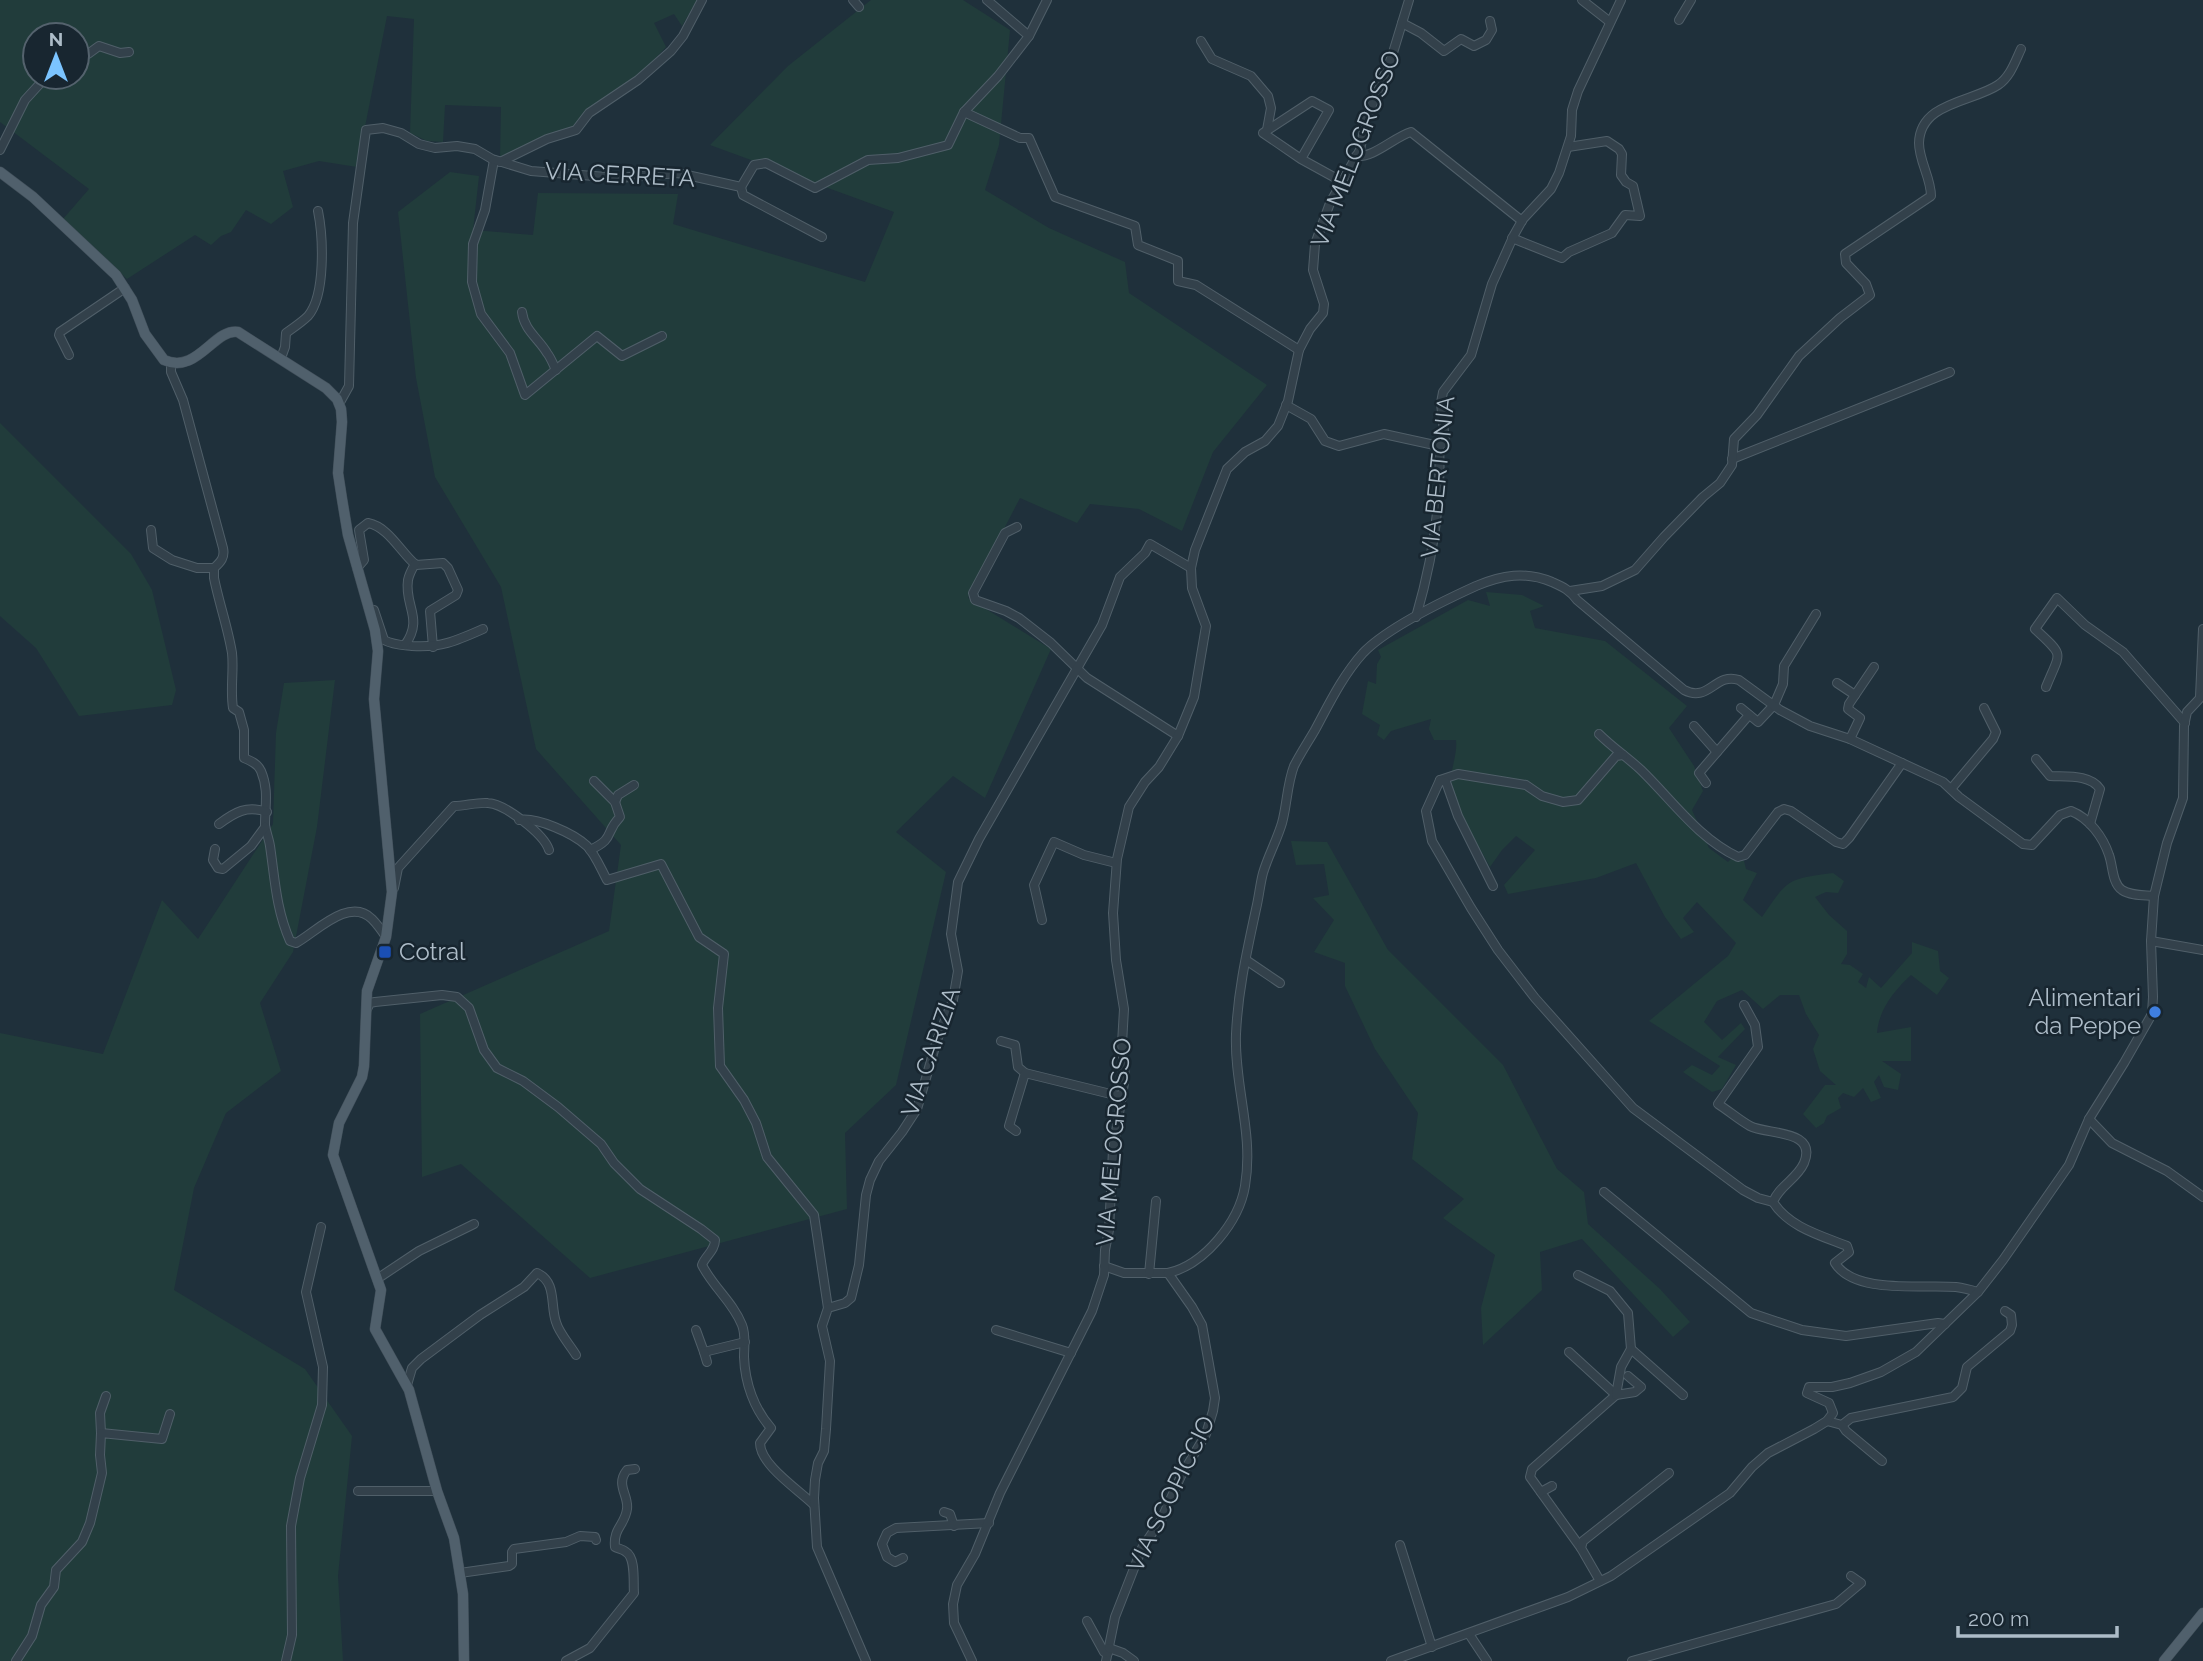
<svg xmlns="http://www.w3.org/2000/svg" width="2203" height="1661" font-family="Raleway,sans-serif">
<style>
.green{fill:#213c3b;fill-rule:evenodd}
.lines{fill:none;stroke-linecap:round;stroke-linejoin:round}
.minor-casing{stroke:#505f69;stroke-width:10}
.major-casing{stroke:#3f4d58;stroke-width:11}
.minor{stroke:#33414b;stroke-width:8}
.major{stroke:#50606c;stroke-width:10}
.transit-dot{fill:#1a4fb4;stroke:#182630;stroke-width:2.5}
.shop-dot{fill:#3f7fe0;stroke:#182630;stroke-width:2.5}
.labels{text-anchor:middle;stroke-width:5;stroke-linejoin:round;paint-order:stroke}
.street-label{font-size:24px;fill:#adbcc8;stroke:#182630}
.poi-label{font-size:24px;fill:#adbcc8;stroke:#182630;text-anchor:start}
</style>
<rect width="100%" height="100%" fill="#1f303b"/>
<g class="green">
<path d="M0,0H697L682,26L674,14L654,23L666,47L640,75L572,129L500,159L501,107L445,105L443,142L427,141L410,133L414,19L387,16L357,167L319,161L283,171L293,207L271,224L246,210L231,232L221,236L211,245L195,235L127,279L63,219L89,189L0,122ZM35,35H77V77H35Z"/>
<path d="M871,0H963L1010,30L999,145L985,190L1049,228L1125,262L1129,293L1267,385L1213,452L1182,531L1139,509L1090,504L1077,523L1020,498L968,598L1051,649L985,798L953,776L896,832L946,872L896,1085L845,1133L847,1209L590,1278L461,1164L422,1177L420,1014L609,931L621,845L536,749L501,587L435,477L416,378L398,212L450,172L479,176L473,230L533,235L538,193L678,194L673,224L865,282L894,212L710,145L788,66Z"/>
<path d="M0,423L131,554L152,590L176,690L172,705L79,716L36,648L0,616Z"/>
<path d="M1486,592L1522,595L1544,606L1530,611L1535,628L1605,641L1687,706L1669,728L1694,766L1703,791L1692,810L1709,848L1728,862L1732,858L1744,861L1746,869L1757,873L1743,900L1762,917C1788,879 1787,879 1833,873L1844,881L1838,893L1826,892L1815,897L1829,915L1847,931V954L1841,964L1850,965L1863,974L1858,982L1866,988L1869,977L1881,988L1912,953V942L1938,951L1940,971L1949,978L1937,995L1911,975C1894,991 1879,1009 1877,1033L1911,1027V1061H1882L1901,1074L1898,1090L1884,1087L1879,1075L1874,1082L1881,1098L1871,1102L1863,1088L1854,1097L1843,1093L1838,1098L1841,1108L1827,1116L1824,1123L1816,1128L1803,1114L1825,1085H1836L1820,1071L1813,1049L1819,1035L1806,1014L1799,995H1780L1763,1009L1742,990L1717,1001L1704,1022L1722,1040L1741,1023L1745,1029L1718,1057L1736,1065L1722,1089L1712,1092L1683,1072L1692,1065L1712,1075L1720,1066L1649,1021L1728,956L1736,943L1697,902L1683,918L1694,932L1681,939L1665,917L1636,863L1596,878L1508,894L1504,885L1535,850L1516,836L1502,850L1490,867C1476,841 1458,814 1452,784C1449,771 1458,755 1456,740H1434L1429,729L1431,719L1391,731L1384,740L1377,735L1380,725L1362,714L1368,681L1376,684L1377,664L1381,657L1378,650L1468,600L1490,606Z"/>
<path d="M335,680L317,827L293,952L260,1003L281,1071L226,1113L194,1188L174,1290L305,1369L352,1436L338,1576L343,1661H0V1033L103,1054L162,900L198,939L273,824L276,733L284,683Z"/>
<path d="M1291,841L1327,842L1388,950L1503,1065L1557,1169L1584,1192L1588,1224L1660,1289L1690,1322L1673,1337L1582,1239L1540,1252L1542,1290L1483,1345L1481,1308L1495,1255L1443,1218L1464,1199L1412,1159L1418,1113L1375,1049L1345,986V963L1314,952L1334,920L1313,898L1329,895L1324,864L1296,865Z"/>
</g>
<g class="lines">
<defs>
<g id="minor">
<path d="M853,0L859,7"/>
<path d="M1582,0L1610,22"/>
<path d="M1679,20L1691,0"/>
<path d="M1402,23L1421,33L1444,51L1461,39L1474,46L1486,40L1492,30L1490,21"/>
<path d="M1029,36L1047,0"/>
<path d="M1201,41L1212,59L1251,76L1268,96L1271,108L1267,130"/>
<path d="M77,48L88,54L99,46L120,53L129,52"/>
<path d="M964,112L998,76L1029,36L987,0"/>
<path d="M0,150L25,100L46,77"/>
<path d="M1356,156C1374,158 1394,137 1411,132L1522,221"/>
<path d="M1301,159L1329,110L1312,101L1263,133L1301,159L1341,181"/>
<path d="M494,160L485,210L473,244L472,282L481,314L510,353L525,395L597,336L622,356L662,336"/>
<path d="M500,162L547,139L576,130L589,113L638,80L671,51L683,36L702,0"/>
<path d="M741,187L743,195L822,237"/>
<path d="M1512,238L1562,258L1569,252L1612,233L1625,215L1640,216L1633,186L1626,182L1621,175L1622,154L1619,149L1607,141L1568,147"/>
<path d="M522,312C524,330 539,339 547,353C551,358 553,364 556,370"/>
<path d="M69,355L59,335L60,332L125,288"/>
<path d="M281,358L285,347L286,333C293,328 302,322 308,316C326,295 323,236 318,211"/>
<path d="M171,363V372L183,400L223,548C225,557 221,562 214,568V578C219,603 228,628 232,653C234,671 230,689 233,708L239,712L244,730V758C251,761 258,764 261,771C269,790 265,805 265,825C266,832 269,839 270,846C275,880 276,909 290,941L296,943C315,933 349,896 372,919C377,924 382,931 386,937"/>
<path d="M339,404L349,386L353,223L366,130L383,128L401,133L419,144L435,148L457,146L475,149L492,159L531,171L619,178L678,173L741,187L754,165L766,163L815,188L868,160L898,158L948,145L964,112L1020,138H1029L1055,197L1135,226L1138,245L1178,261V281L1196,285L1299,350"/>
<path d="M1286,405L1311,419L1325,441L1339,446L1384,434L1439,446"/>
<path d="M1732,459L1950,372"/>
<path d="M1017,527L1005,533L973,593L975,600L1006,611L1019,618L1051,643L1087,678L1178,736"/>
<path d="M151,530L153,548L172,560L197,568H214"/>
<path d="M357,568L364,560L359,530L368,523C389,527 401,553 416,565L443,563L448,568L458,590L456,595L430,611L433,647"/>
<path d="M1570,591L1602,586L1635,570L1664,537L1703,497L1720,483L1732,465L1734,439L1757,415L1799,356L1840,318L1870,295L1866,284L1846,263L1845,254L1931,196C1931,178 1919,161 1919,143C1920,102 1973,102 1998,85C2010,77 2015,62 2021,49"/>
<path d="M374,610L384,640C393,645 402,645 412,646C441,648 456,641 483,629"/>
<path d="M1416,617C1432,562 1442,504 1439,446L1445,442L1441,403L1443,392L1471,355L1492,284L1514,235L1523,219L1551,189L1559,173L1571,136L1572,110L1578,91L1621,0"/>
<path d="M405,645C424,618 404,606 408,580C409,575 412,569 415,564"/>
<path d="M1837,683L1855,695"/>
<path d="M2046,687C2061,650 2065,657 2035,629L2057,598L2085,625L2123,652L2185,723"/>
<path d="M2200,697L2203,629"/>
<path d="M1741,708L1758,722L1774,705L1783,684L1784,666L1816,614"/>
<path d="M1694,726L1717,752"/>
<path d="M1599,734C1612,747 1627,757 1641,770C1672,800 1698,838 1738,857L1745,855L1778,812L1784,809L1791,811L1836,842L1843,844L1849,838L1902,763"/>
<path d="M1850,739L1860,718L1848,709L1849,704L1874,667"/>
<path d="M2036,759L2050,776C2066,777 2090,774 2100,789L2090,824"/>
<path d="M1440,780L1458,774L1526,785L1542,796L1563,802L1578,800L1616,756L1623,755"/>
<path d="M1706,783L1699,773L1749,715"/>
<path d="M1951,789L1993,739L1996,732L1984,708"/>
<path d="M615,802L618,795L634,785"/>
<path d="M519,820C537,817 573,833 587,846C595,854 601,869 607,880L661,864L699,937L724,954L718,1008L720,1066L744,1100L756,1123L767,1157L814,1215L828,1308"/>
<path d="M219,824C235,812 247,805 267,812"/>
<path d="M215,849L213,860L218,868L223,869L251,846L265,827"/>
<path d="M590,850C616,838 604,833 620,817L615,802L594,781"/>
<path d="M1493,886L1458,816L1446,782L1440,780L1426,811L1432,841L1471,908L1498,950L1535,998L1633,1108L1743,1190L1758,1198L1773,1202"/>
<path d="M394,888L398,868L454,806C465,806 477,802 488,803C505,804 544,834 549,850"/>
<path d="M1042,920L1034,885L1054,842L1084,855L1116,863"/>
<path d="M2151,941L2203,950"/>
<path d="M1246,960L1280,983"/>
<path d="M1744,1005L1755,1025L1758,1047L1718,1104C1729,1111 1739,1120 1750,1126C1767,1135 1818,1129 1804,1163C1797,1179 1779,1186 1773,1202C1789,1227 1819,1235 1847,1246L1849,1252L1835,1263C1855,1295 1923,1284 1956,1287C1963,1288 1971,1290 1978,1292"/>
<path d="M367,1009L370,1003L375,1002L442,995L457,997L469,1008L484,1050L497,1068L523,1081L558,1107L601,1144L614,1163L640,1189L701,1229L715,1240C715,1251 705,1256 702,1265C713,1287 733,1302 742,1325C746,1335 744,1346 744,1357C745,1383 754,1409 771,1428L760,1443C760,1465 799,1490 814,1505"/>
<path d="M1001,1041L1015,1045L1018,1067L1025,1073"/>
<path d="M2089,1119L2112,1143L2167,1171L2203,1197"/>
<path d="M1016,1131L1009,1126L1025,1073L1123,1097"/>
<path d="M1604,1192L1751,1313L1802,1330L1846,1336L1938,1323L1945,1324"/>
<path d="M1104,1266L1124,1273H1168L1192,1307L1202,1325L1215,1398L1213,1411L1206,1434L1181,1476L1161,1520L1142,1548L1115,1617L1106,1661"/>
<path d="M1168,1273C1204,1265 1239,1222 1245,1186C1254,1133 1234,1086 1236,1034C1238,990 1247,951 1256,909C1259,897 1260,884 1263,873C1268,856 1277,840 1282,823C1287,805 1287,784 1294,766C1300,754 1308,742 1315,730C1329,704 1343,675 1363,653C1387,628 1443,601 1476,586C1502,575 1525,571 1552,582C1563,587 1570,590 1577,600L1684,690C1709,703 1715,672 1739,680L1780,710L1810,726L1850,739L1943,782L1959,797L2023,844L2032,845L2060,815L2071,811C2089,818 2103,837 2109,855C2113,866 2112,883 2122,890C2131,896 2144,895 2154,896"/>
<path d="M1149,1274L1156,1201"/>
<path d="M1578,1275L1610,1291L1628,1313L1631,1349"/>
<path d="M377,1279L419,1251L474,1224"/>
<path d="M696,1330L704,1352L745,1342"/>
<path d="M996,1330L1071,1353"/>
<path d="M704,1352L707,1362"/>
<path d="M1569,1352L1616,1395L1532,1469L1530,1477L1581,1548"/>
<path d="M1628,1376L1641,1387L1635,1392L1616,1395L1621,1367L1631,1349L1683,1395"/>
<path d="M407,1385L412,1368L421,1359L480,1315L524,1287L537,1273C557,1282 550,1305 556,1322C559,1333 570,1345 576,1355"/>
<path d="M1827,1421L1842,1425L1851,1418L1953,1397L1962,1388L1967,1367L2010,1331L2012,1325L2011,1315L2005,1311"/>
<path d="M1842,1425L1846,1431L1882,1461"/>
<path d="M101,1433L100,1413L106,1396"/>
<path d="M358,1491H437"/>
<path d="M1541,1492L1552,1486"/>
<path d="M944,1512L950,1514L954,1526"/>
<path d="M1400,1545L1432,1647"/>
<path d="M903,1558L895,1562L887,1557L882,1544L887,1533L896,1528L989,1523"/>
<path d="M460,1573L509,1566L512,1564V1552L514,1549L566,1542L580,1536L595,1537L596,1540"/>
<path d="M1600,1581L1581,1548L1583,1541L1669,1473"/>
<path d="M1087,1621L1104,1652L1108,1653"/>
<path d="M1469,1634L1487,1661"/>
<path d="M1109,1648L1123,1653L1134,1661"/>
<path d="M16,1661L32,1636L41,1605L54,1587L56,1570L82,1542L90,1523L102,1473L100,1455L101,1433L162,1439L170,1414"/>
<path d="M286,1661L292,1635L291,1526L300,1478L322,1405L323,1367L306,1292L321,1227"/>
<path d="M566,1661L590,1648L634,1593C633,1582 636,1558 626,1552C623,1549 619,1549 615,1547C613,1528 625,1525 627,1509C629,1495 615,1485 627,1470L635,1469"/>
<path d="M866,1661L817,1547L814,1498L815,1480L818,1463L824,1451L826,1429L830,1361L822,1326L828,1308L845,1303L851,1298L859,1265L866,1195L870,1180L879,1161L902,1132L917,1109L937,1040L953,1000L958,971L951,934L958,882L979,839L1102,625L1120,577L1145,553L1150,544L1191,568"/>
<path d="M972,1661L954,1623L953,1604L957,1585L975,1554L1000,1493L1092,1311L1104,1275L1105,1250L1109,1230L1113,1150L1125,1077L1122,1044L1124,1009L1116,960L1113,913L1117,859L1129,807L1145,782L1159,767L1178,736L1194,697L1206,626L1192,588L1191,568L1195,550L1227,469L1245,452L1265,441L1278,426L1288,401L1299,350L1310,329L1323,313L1324,304L1313,270L1315,244L1330,203L1360,150L1366,120L1392,56L1409,0"/>
<path d="M1391,1661L1568,1597L1611,1576L1730,1493L1752,1467L1768,1453L1814,1429L1827,1421L1833,1413L1829,1403L1807,1393L1809,1387H1832L1850,1383L1881,1372L1916,1352L1978,1292L2003,1260L2069,1165L2089,1119L2124,1063L2152,1014L2153,997L2151,941L2154,896L2167,843L2183,798L2184,726L2187,712L2203,695"/>
<path d="M1632,1661L1836,1604L1861,1583L1851,1576"/>
</g>
<g id="major">
<path d="M0,172L33,197L116,275L132,300L145,334L164,360C197,375 214,328 238,332L326,388L337,399L341,409L342,422L338,473L342,499L348,535L375,630L378,651L374,699L392,892L386,937L367,991L364,1066L362,1077L339,1123L333,1155L381,1290L375,1329L409,1390L437,1491L454,1538L463,1594L464,1661"/>
<path d="M2164,1661L2203,1613"/>
</g>
</defs>
<use href="#minor" class="minor-casing"/>
<use href="#major" class="major-casing"/>
<use href="#minor" class="minor"/>
<use href="#major" class="major"/>
</g>
<rect class="transit-dot" x="378" y="945" width="14" height="14" rx="3.5"/>
<circle class="shop-dot" cx="2155" cy="1012" r="7"/>
<g class="labels">
<g class="street-label">
<text transform="translate(1356 149) rotate(-69)" y="8">VIA MELOGROSSO</text>
<text transform="translate(620 175) rotate(3)" y="8">VIA CERRETA</text>
<text transform="translate(1438 477) rotate(-84)" y="8">VIA BERTONIA</text>
<text transform="translate(931 1052) rotate(-71)" y="8">VIA CARIZIA</text>
<text transform="translate(1114 1142) rotate(-85)" y="8">VIA MELOGROSSO</text>
<text transform="translate(1171 1494) rotate(-64)" y="8">VIA SCOPICCIO</text>
</g>
<g class="poi-label">
<text x="399" y="960">Cotral</text>
<text x="2141" y="1006" text-anchor="end">Alimentari<tspan x="2141" dy="28">da Peppe</tspan></text>
</g>
</g>
<g transform="translate(56 56)"><circle r="33" fill="#182630" stroke="#54626d" stroke-width="2"/>
<path d="M0-5L12 26L0 18L-12 26Z" fill="#7bc4ff"/>
<text y="-10" font-size="19" font-weight="bold" text-anchor="middle" fill="#adbcc8">N</text>
</g>
<path d="M1958 1626v10h159v-10" fill="none" stroke="#adbcc8" stroke-width="3.5"/>
<text x="1968" y="1626" font-size="21" fill="#adbcc8" stroke="#182630" stroke-width="5" paint-order="stroke">200 m</text>
</svg>
